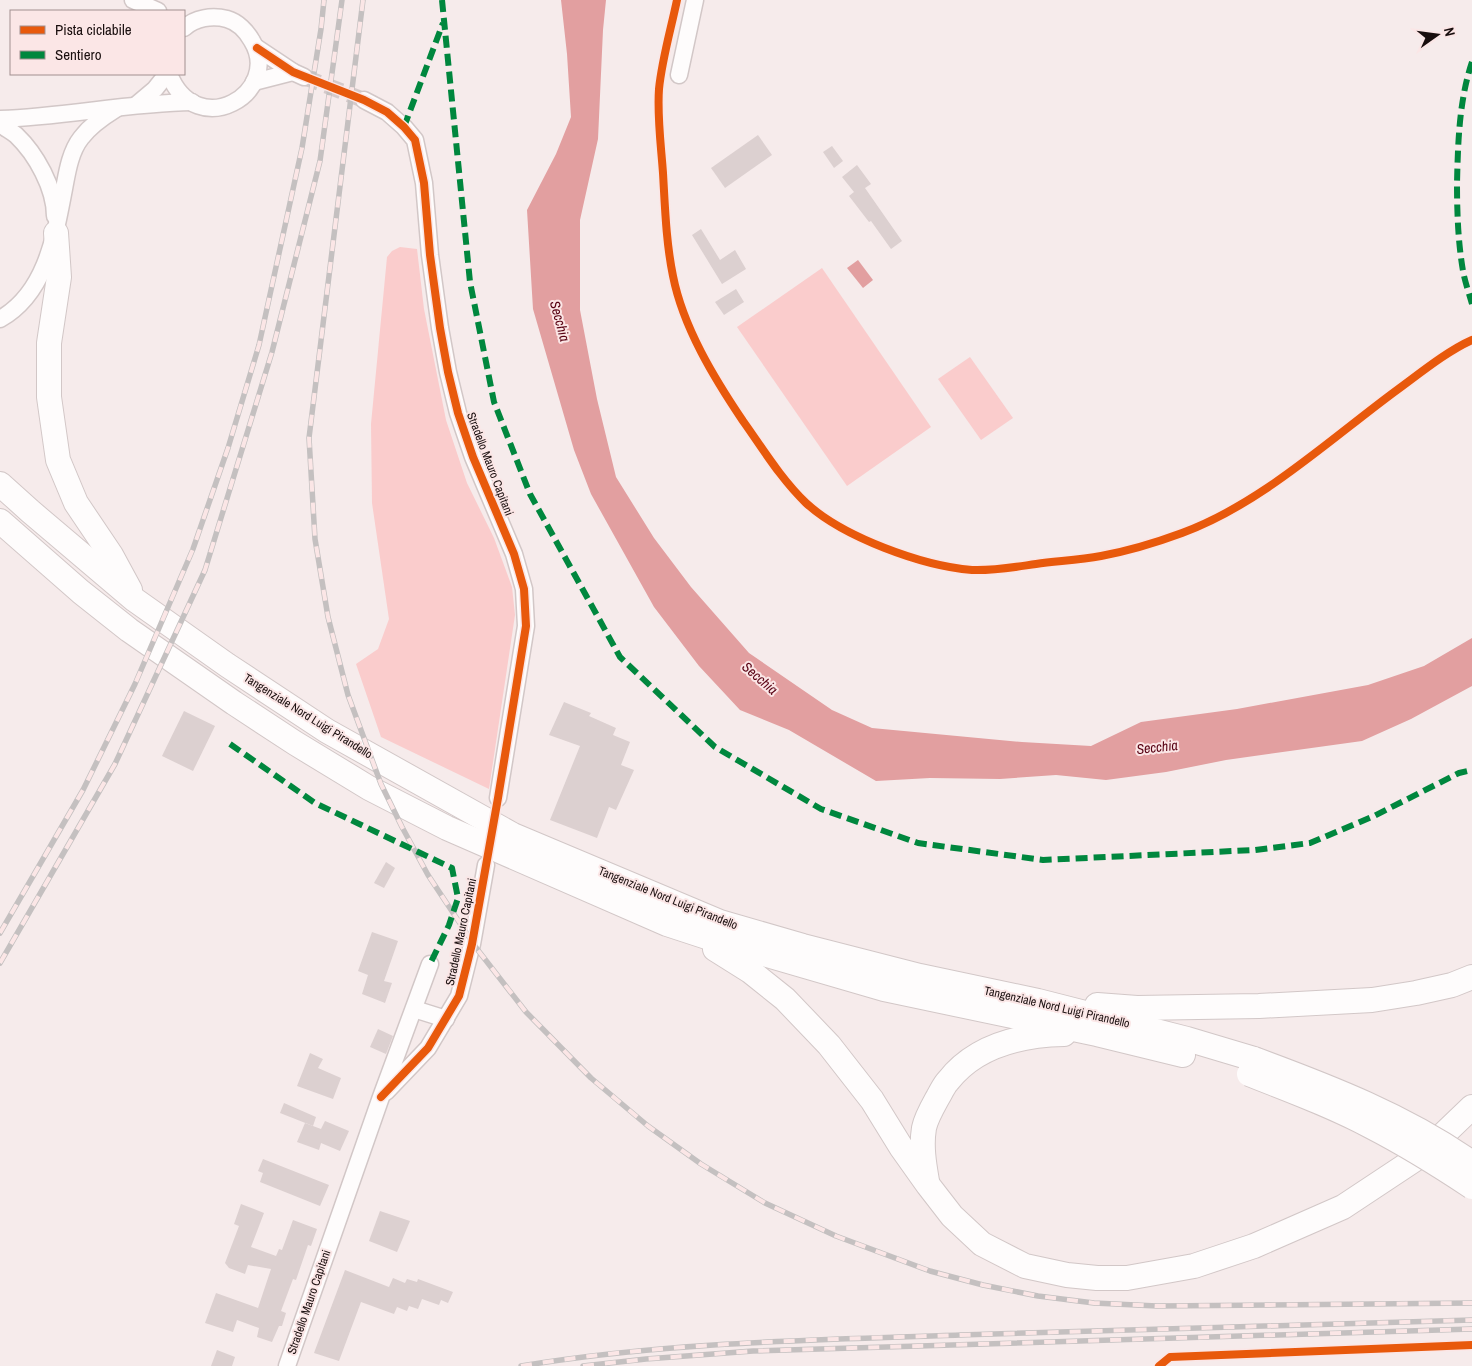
<svg xmlns="http://www.w3.org/2000/svg" width="1472" height="1366" font-family="'Archivo Narrow',sans-serif">
<style>
.green{fill:#facccc}
.water{fill:#e29fa0}
.building{fill:#dcd0d0}
.lines{fill:none;stroke-linecap:round;stroke-linejoin:round}
.minor-tunnel{stroke:#d5caca;stroke-width:16;stroke-dasharray:16 8;stroke-linecap:butt}
.minor-casing{stroke:#d2c7c7;stroke-width:19}
.highway-casing{stroke:#d2c7c7;stroke-width:26}
.minor{stroke:#fefcfc;stroke-width:16}
.highway{stroke:#fefcfc;stroke-width:24}
.rail-casing{stroke:#c4c0c0;stroke-width:5.5}
.rail{stroke:#fbe6e6;stroke-width:4;stroke-dasharray:11;stroke-linecap:butt}
.highway-bridge-casing{stroke:#d2c7c7;stroke-width:26;stroke-linecap:butt}
.highway-bridge{stroke:#fefcfc;stroke-width:24}
.quiet{stroke:#00873e;stroke-width:6;stroke-dasharray:12 6;stroke-linecap:butt}
.cycleway-casing{stroke:#fbe6e6;stroke-width:11}
.cycleway{stroke:#e8590c;stroke-width:8}
.labels{text-anchor:middle;stroke-width:4;stroke-linejoin:round;paint-order:stroke}
.street-label{font-size:12px;fill:#190e0e;stroke:#fbe6e6}
.water-label{font-size:14px;font-style:italic;fill:#580213;stroke:#fbe6e6}
</style>
<rect width="100%" height="100%" fill="#f6ebeb"/>
<g class="green">
<path d="M400,247L417,249L424,309L446,420L467,483L494,538L512,587L515,615L489,789L381,737L356,664L378,649L389,619L372,503L371,424L387,257L392,251Z"/>
<path d="M822,268L931,427L847,486L737,327Z"/>
<path d="M970,357L1013,418L981,440L938,379Z"/>
</g>
<g class="water">
<path d="M561,0H606L603,30L598,139L580,220V310L597,399L616,477L654,538L691,587L749,653L832,710L872,728L1022,742L1091,746L1141,722L1237,709L1368,685L1424,666L1472,638V686L1411,719L1362,741L1226,760L1166,772L1106,780L1056,775L1000,779L930,778L876,781L789,730L740,710L699,666L654,607L591,494L574,450L533,309L527,210L556,154L571,117L567,54Z"/>
<path d="M858,260L873,280L863,288L847,268Z"/>
</g>
<g class="building">
<path d="M758,135L772,155L725,188L711,168Z"/>
<path d="M832,146L843,161L834,168L823,152Z"/>
<path d="M857,165L871,184L865,188L902,241L891,249L871,221L869,222L849,196L854,192L842,177Z"/>
<path d="M701,229L720,260L735,250L746,269L722,284L692,235Z"/>
<path d="M736,289L744,302L724,315L715,302Z"/>
<path d="M564,702L591,713L589,716L616,728L613,735L630,742L621,765L634,770L616,810L609,807L597,838L550,820L580,746L549,735Z"/>
<path d="M184,711L215,726L193,771L162,756Z"/>
<path d="M386,862L395,868L384,888L374,883Z"/>
<path d="M372,932L398,941L384,981L392,983L385,1003L362,994L368,975L358,971Z"/>
<path d="M378,1029L393,1036L386,1054L370,1047Z"/>
<path d="M310,1053L323,1059L318,1068L341,1078L333,1099L297,1086Z"/>
<path d="M284,1103L316,1117L313,1126L280,1113Z"/>
<path d="M325,1121L349,1131L340,1151L321,1143L319,1150L297,1142L305,1123L321,1129Z"/>
<path d="M263,1159L329,1185L320,1206L260,1182L263,1173L258,1171Z"/>
<path d="M241,1204L264,1213L251,1247L276,1256L279,1249L282,1250L293,1220L317,1229L311,1246L308,1245L296,1280L293,1279L281,1311L286,1313L282,1326H279L272,1342L257,1337L259,1328L237,1320L233,1332L205,1323L216,1293L258,1308L271,1269L248,1265L245,1274L229,1268L225,1263L239,1226L234,1224Z"/>
<path d="M380,1211L410,1221L397,1252L369,1241Z"/>
<path d="M345,1270L389,1287L393,1278L405,1283L407,1279L417,1282L418,1279L453,1292L448,1303L441,1300L439,1305L422,1299L418,1309L409,1306L407,1311L397,1307L394,1314L361,1302L339,1361L314,1353Z"/>
<path d="M217,1350L235,1357L232,1366H211Z"/>
</g>
<g class="lines">
<path class="minor-tunnel" d="M304,77L364,100"/>
<defs>
<g id="minor">
<path d="M133,0L158,11"/>
<path d="M257,48L293,72L304,77"/>
<path d="M169,74C197,144 283,92 252,41C247,32 238,22 227,19C212,15 195,18 184,28"/>
<path d="M679,75L695,0"/>
<path d="M254,82L293,72"/>
<path d="M364,100L387,112L404,127L415,140L424,183L430,255L440,328L448,372L458,413L473,457L514,554L524,589L526,626L498,798"/>
<path d="M136,105L155,89L167,74"/>
<path d="M0,119C64,117 127,103 192,102"/>
<path d="M0,124C5,128 11,131 16,135C36,154 55,188 55,216"/>
<path d="M0,319C46,293 55,236 64,189C67,173 70,152 81,138C91,125 103,117 116,109"/>
<path d="M414,1009L446,1019"/>
<path d="M386,1092L428,1048L459,996L472,944L486,865"/>
<path d="M287,1366L381,1097L430,964"/>
</g>
<g id="highway">
<path d="M56,233L59,277L49,343V397L58,460L76,503L111,555L130,590"/>
<path d="M0,484L30,511L135,600L227,665L327,731L513,835L720,922L803,946L920,976L1038,1001L1187,1039L1254,1059"/>
<path d="M0,521L81,592L129,630L234,703L295,743L369,788L447,828L667,924L719,941L884,989L1097,1034L1183,1055"/>
<path d="M715,949L750,971L785,999L829,1045L872,1100L901,1147L928,1185L952,1216L982,1244L1025,1266L1067,1275L1097,1278H1127L1194,1266L1254,1246L1343,1207L1423,1154L1472,1107"/>
<path d="M1097,1005L1137,1008L1259,1006L1372,1000L1416,993L1452,985L1472,977"/>
<path d="M927,1181C924,1164 921,1146 924,1128C926,1118 933,1106 938,1097C941,1092 944,1085 948,1081C976,1045 1020,1035 1064,1034"/>
</g>
</defs>
<use href="#minor" class="minor-casing"/>
<use href="#highway" class="highway-casing"/>
<use href="#minor" class="minor"/>
<use href="#highway" class="highway"/>
<defs>
<g id="rail">
<path d="M363,0L309,438L315,539L328,617L348,695L381,784L402,827L428,875L477,949L526,1012L591,1078L648,1126L701,1164L765,1203L836,1236L930,1271L983,1285L1038,1296L1094,1303L1157,1306L1472,1303"/>
<path d="M0,933L83,790L135,684L193,549L228,448L259,345L302,148L321,29L324,0"/>
<path d="M0,963L115,764L205,570L272,352L320,161L342,0"/>
<path d="M521,1366C666,1342 813,1340 960,1335C1131,1330 1301,1325 1472,1320"/>
<path d="M583,1366L646,1359L753,1351L1472,1329"/>
</g>
</defs>
<use href="#rail" class="rail-casing"/>
<use href="#rail" class="rail"/>
<defs>
<g id="highway-bridge">
<path d="M1254,1059C1330,1087 1405,1116 1472,1163"/>
<path d="M1249,1074C1289,1090 1331,1105 1370,1126C1405,1144 1439,1165 1472,1187"/>
</g>
</defs>
<use href="#highway-bridge" class="highway-bridge-casing"/>
<use href="#highway-bridge" class="highway-bridge"/>
<g class="quiet">
<path d="M442,0L470,282L494,402L530,494L620,657L715,747L821,809L918,843L1043,860L1255,850L1310,843L1374,816L1459,773L1472,770"/>
<path d="M1472,62C1459,101 1458,142 1457,183C1457,212 1458,242 1463,271C1465,282 1469,293 1472,304"/>
<path d="M404,127L443,23"/>
<path d="M230,744L315,803L452,868L458,898L449,925L430,964"/>
</g>
<defs>
<g id="cycleway">
<path d="M677,0C671,29 662,59 659,89C657,116 661,145 663,173C665,207 666,242 673,276C683,327 714,378 743,421C763,449 781,479 806,503C843,537 922,566 972,570C993,571 1015,567 1036,564C1058,561 1079,560 1101,556C1128,551 1155,543 1182,533C1261,504 1329,440 1397,390C1419,374 1447,351 1472,340"/>
<path d="M257,48L293,72L364,100L387,112L404,127L415,140L424,183L430,255L440,328L448,372L458,413L473,457L514,554L524,589L526,626L515,694L498,798L472,944L459,996L428,1048L381,1097"/>
<path d="M1159,1366L1170,1357L1472,1345"/>
</g>
</defs>
<use href="#cycleway" class="cycleway-casing"/>
<use href="#cycleway" class="cycleway"/>
</g>
<g class="labels">
<g class="street-label">
<text transform="translate(490 464) rotate(69)" y="4">Stradello Mauro Capitani</text>
<text transform="translate(308 716) rotate(32)" y="4">Tangenziale Nord Luigi Pirandello</text>
<text transform="translate(668 898) rotate(22)" y="4">Tangenziale Nord Luigi Pirandello</text>
<text transform="translate(461 932) rotate(-78)" y="4">Stradello Mauro Capitani</text>
<text transform="translate(1057 1007) rotate(13)" y="4">Tangenziale Nord Luigi Pirandello</text>
<text transform="translate(309 1302) rotate(-71)" y="4">Stradello Mauro Capitani</text>
</g>
<g class="water-label">
<text transform="translate(560 321) rotate(75)" y="5">Secchia</text>
<text transform="translate(760 678) rotate(41)" y="5">Secchia</text>
<text transform="translate(1157 747) rotate(-6)" y="5">Secchia</text>
</g>
</g>
<rect x="10" y="10" width="175" height="65" fill="#fbe6e6" stroke="#a19090"/>
<rect x="20" y="26" width="25" height="8" fill="#e8590c" stroke="#a19090"/>
<text x="55" y="35" font-size="15" fill="#190e0e">Pista ciclabile</text>
<rect x="20" y="51" width="25" height="8" fill="#00873e" stroke="#a19090"/>
<text x="55" y="60" font-size="15" fill="#190e0e">Sentiero</text>
<g transform="translate(1437 35) rotate(76)" stroke="#fbe6e6" stroke-width="4" paint-order="stroke">
<path d="M0-4L9 19L0 12L-9 19Z" fill="#190e0e"/>
<text y="-8" font-size="14" font-weight="bold" text-anchor="middle" fill="#190e0e">N</text>
</g>
</svg>
